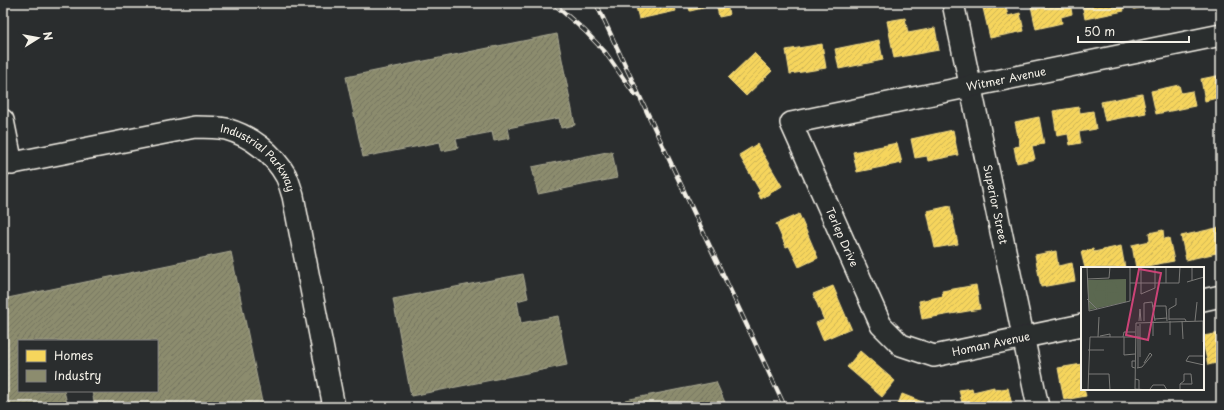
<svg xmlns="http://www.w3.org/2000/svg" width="1224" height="410" font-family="'Playpen Sans',sans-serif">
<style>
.homes{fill:url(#homes-hatch);stroke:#f5dd86}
.industry{fill:url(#industry-hatch);stroke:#abaa93}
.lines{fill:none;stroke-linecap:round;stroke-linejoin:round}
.minor-casing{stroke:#f4f1e8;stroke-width:24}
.minor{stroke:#2a2d2e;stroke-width:21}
.rail-casing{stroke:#f4f1e8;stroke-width:4.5}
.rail{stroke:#2a2d2e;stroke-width:3;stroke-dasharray:9;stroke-linecap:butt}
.labels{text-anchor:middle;stroke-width:4;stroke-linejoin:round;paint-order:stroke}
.street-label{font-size:11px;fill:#f4f1e8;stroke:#2a2d2e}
.inset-road{fill:none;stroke:#7b7b78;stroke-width:1}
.view{fill:#cc4377;fill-opacity:0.15;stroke:#cc4377;stroke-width:2}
.inset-edge{fill:none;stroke:#f4f1e8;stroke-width:2}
</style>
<defs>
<pattern id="homes-hatch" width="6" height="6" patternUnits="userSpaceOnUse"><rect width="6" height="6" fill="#f6d55c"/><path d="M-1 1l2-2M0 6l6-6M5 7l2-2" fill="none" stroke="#cbb256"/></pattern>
<pattern id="industry-hatch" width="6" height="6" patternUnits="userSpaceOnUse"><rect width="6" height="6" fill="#8c8c6e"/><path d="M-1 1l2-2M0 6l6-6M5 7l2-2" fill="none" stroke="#757460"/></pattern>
</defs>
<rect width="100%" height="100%" fill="#2a2d2e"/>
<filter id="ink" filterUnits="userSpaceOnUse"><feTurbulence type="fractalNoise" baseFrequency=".025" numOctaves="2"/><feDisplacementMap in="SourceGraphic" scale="8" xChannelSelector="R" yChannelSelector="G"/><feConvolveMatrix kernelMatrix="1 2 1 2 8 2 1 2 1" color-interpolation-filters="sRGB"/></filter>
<g filter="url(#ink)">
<g class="homes">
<path d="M635,3H674L676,11L639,19Z"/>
<path d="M681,3H710L711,6L690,11L688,4L681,5Z"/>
<path d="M716,3H727L729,15L719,17Z"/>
<path d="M1005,3L1008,16L1020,13L1024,31L990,38L983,8Z"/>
<path d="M1043,3H1070L1072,14L1061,17L1062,23L1036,29L1031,6Z"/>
<path d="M1082,3H1122L1124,11L1085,19Z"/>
<path d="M1133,3H1160L1161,4L1134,9Z"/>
<path d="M905,18L908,33L935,28L939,50L894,58L887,21Z"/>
<path d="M879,40L883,60L839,69L835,49Z"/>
<path d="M822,44L826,68L790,74L786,50Z"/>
<path d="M754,53L772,71L746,96L728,78Z"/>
<path d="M1221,75V97L1205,101L1201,79Z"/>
<path d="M1179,85L1181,93L1192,91L1195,106L1156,114L1151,91Z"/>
<path d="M1142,94L1146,113L1105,121L1101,102Z"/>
<path d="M1079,107L1080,113L1093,111L1096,129L1079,132L1081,143L1070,145L1068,134L1057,136L1053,111Z"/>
<path d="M1039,117L1044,144L1032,146L1035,159L1017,163L1014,147L1020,146L1015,122Z"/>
<path d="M953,130L958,155L928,161L927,156L915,158L911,139Z"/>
<path d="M897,143L902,163L857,172L853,152Z"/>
<path d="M757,144L782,186L761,199L757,193L760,191L739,155Z"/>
<path d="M950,206L958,244L935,248L927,211Z"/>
<path d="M799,214L818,258L799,267L789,246L786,247L776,224Z"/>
<path d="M1221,227V252L1186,260L1181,236Z"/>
<path d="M1163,230L1164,239L1169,238L1174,261L1136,268L1132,245L1150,241L1149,233Z"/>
<path d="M1121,246L1125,268H1085L1081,252L1093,249L1094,252Z"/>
<path d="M1056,251L1058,266L1072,263L1075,281L1041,287L1035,255Z"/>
<path d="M976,285L980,309L922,319L919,301L943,296L942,291Z"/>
<path d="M833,286L851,328L823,340L816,323L824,320L813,294Z"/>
<path d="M1221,333V370H1218L1216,363L1208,365L1203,342V336Z"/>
<path d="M860,351L895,381L882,397L847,367Z"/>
<path d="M1082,364V389H1084L1086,396L1064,400L1058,368Z"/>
<path d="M994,387V390L1008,388L1012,405L1000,407H963L959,390L972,388L973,392Z"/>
<path d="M902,394L935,407H897Z"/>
</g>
<g class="industry">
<path d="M557,34L575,125L561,128L559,118L508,128L510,138L494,141L492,132L456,139L458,148L442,151L440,142L363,157L346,77Z"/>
<path d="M612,151L617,178L538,194L532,167Z"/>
<path d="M231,252L263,407H95L92,391H157V341H19V391H64L68,407H3V299Z"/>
<path d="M523,274L528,298L517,301L521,323L558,316L567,365L411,396L393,299Z"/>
<path d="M716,382L727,407H626L625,400Z"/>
</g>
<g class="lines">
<defs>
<g id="minor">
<path id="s1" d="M953,3L1038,407"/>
<path d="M3,120L12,164"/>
<path id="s2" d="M3,165L195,127C205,127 216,127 226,129C251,136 273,153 286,176C289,182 291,190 293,196L334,407"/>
<path d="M1203,300L1221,296"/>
<path id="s3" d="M1082,325L934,356L901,345L881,325L791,123L1221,35"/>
</g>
</defs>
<use href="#minor" class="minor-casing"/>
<use href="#minor" class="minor"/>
<defs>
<g id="rail">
<path d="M553,3L585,31L605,52L635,95"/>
<path d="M596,3L785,407"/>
</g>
</defs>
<use href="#rail" class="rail-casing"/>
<use href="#rail" class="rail"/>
</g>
</g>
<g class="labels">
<g class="street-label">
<text dy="4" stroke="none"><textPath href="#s3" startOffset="655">Witmer Avenue</textPath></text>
<text dy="4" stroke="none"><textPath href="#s2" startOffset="271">Industrial Parkway</textPath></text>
<text dy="4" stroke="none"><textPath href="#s1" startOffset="206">Superior Street</textPath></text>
<text transform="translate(842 237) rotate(66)" y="4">Terlep Drive</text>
<text transform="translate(991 344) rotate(-12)" y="4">Homan Avenue</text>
</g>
</g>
<g transform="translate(1081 267)">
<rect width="123" height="123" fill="#2a2d2e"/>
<path d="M45,12V35L8,43L6,13Z" fill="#5b6850"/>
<path d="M24,13L25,23L14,24L17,16ZM26,13L34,16L37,23H27ZM12,25H24L25,37L16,35ZM38,25L36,33L27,37L26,26Z" fill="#5b6850"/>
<path class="inset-road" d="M6,0L8,44L49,34V0M60,0V27L74,21V0M85,0V16M111,0V13M6,12L28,11L29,0M106,15L123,10M49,16H98M98,16L99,0M6,32L16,42M71,39H85L86,54M74,52L86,51M88,52H104L105,54M88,53V42L95,38V31M58,54L59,42L60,54M63,54V36L71,35L74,54M101,54L102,72M114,54L116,35M122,54V75M59,57V90M57,59V101M89,68V54M19,69L29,67V70M72,69V54M17,70L18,50M42,70L43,65H54M43,70V88L54,87M7,83H23M123,89H108L105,94L123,98M54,94H51V100L54,101M56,101L61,100L71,88L69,86L63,96M7,107H28L29,123M54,112L58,113V122M54,122L69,123M69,122L72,118H83L86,123M7,123L9,70H59M54,123L55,56L123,54M99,123V117L103,114V107H110L111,117H99"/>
<path class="view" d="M58,2L80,6L67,73L45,68Z"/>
<rect width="123" height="123" class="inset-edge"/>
</g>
<rect width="1224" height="410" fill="none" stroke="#2a2d2e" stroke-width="16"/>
<rect x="8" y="8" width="1208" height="394" fill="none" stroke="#f4f1e8" stroke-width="1.5" filter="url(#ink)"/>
<rect x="18" y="340" width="140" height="52" fill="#2a2d2e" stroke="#7b7b78"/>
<rect x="26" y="350" width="20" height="12" fill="#f6d55c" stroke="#7b7b78"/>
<text x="54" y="360" font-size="12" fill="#f4f1e8">Homes</text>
<rect x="26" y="370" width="20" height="12" fill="#8c8c6e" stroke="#7b7b78"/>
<text x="54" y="380" font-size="12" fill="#f4f1e8">Industry</text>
<g transform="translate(38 38) rotate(79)" stroke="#2a2d2e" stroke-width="3" paint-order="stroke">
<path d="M0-3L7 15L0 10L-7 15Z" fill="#f4f1e8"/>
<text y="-6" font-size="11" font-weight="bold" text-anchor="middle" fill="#f4f1e8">N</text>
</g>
<path d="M1078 36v6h111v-6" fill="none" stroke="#f4f1e8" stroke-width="2"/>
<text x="1084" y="36" font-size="12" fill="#f4f1e8" stroke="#2a2d2e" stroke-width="3" paint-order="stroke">50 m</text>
</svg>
